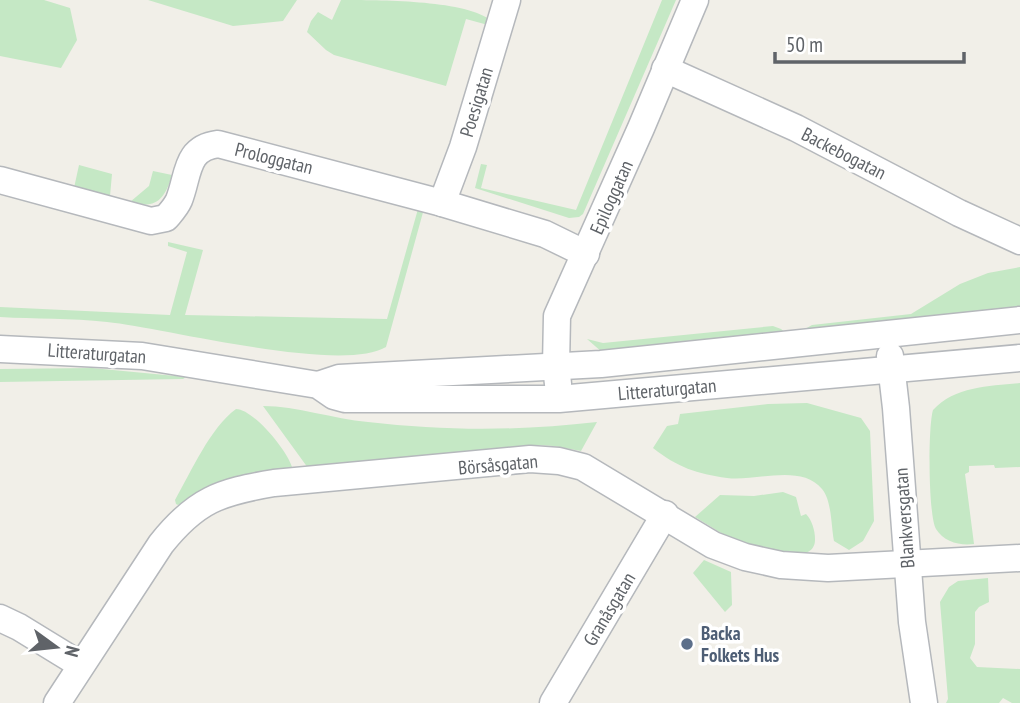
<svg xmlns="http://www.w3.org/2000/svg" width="1020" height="703" font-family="'PT Sans Narrow',sans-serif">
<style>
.green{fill:#c5e8c5}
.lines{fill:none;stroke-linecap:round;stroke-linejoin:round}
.minor-casing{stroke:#b5b8bc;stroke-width:29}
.minor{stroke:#fff;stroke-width:26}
.service-dot{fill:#5c6f8a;stroke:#fff;stroke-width:2.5}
.labels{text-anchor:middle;stroke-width:7;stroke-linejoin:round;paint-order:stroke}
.street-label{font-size:19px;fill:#5f6368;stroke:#fff}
.service-label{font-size:19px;font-weight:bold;fill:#4e5e75;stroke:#fff;text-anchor:start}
</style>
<rect width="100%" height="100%" fill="#f1efe8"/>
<g class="green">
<path d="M0,0H44L70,8L77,40L61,68L0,56Z"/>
<path d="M148,0H297L283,21L233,26Z"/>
<path d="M341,0C379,0 462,0 489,19L488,25L466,19L446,86L334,55L326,50L307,32L311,21L318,12L332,20Z"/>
<path d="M662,0H676L583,214L579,217L569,218L475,188L481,164L487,165L481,188L576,210Z"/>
<path d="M79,165L112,174L110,196L74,188Z"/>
<path d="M153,171L172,175C165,199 156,210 130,202L149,186Z"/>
<path d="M425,205L386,347C341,374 165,328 107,322C71,318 35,319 0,317V307L170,315L187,252L168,246V242L203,250L185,315L387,319L418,209Z"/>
<path d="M1020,267V310L805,333V329L812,325L911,314L960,284L988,273Z"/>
<path d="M773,326L781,329L787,334L603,353L587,339L603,343Z"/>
<path d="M92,368L186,377L183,379L0,382V369Z"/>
<path d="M1020,383V467L995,468L994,465L969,466V472L965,474L974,544C960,546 944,542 936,529C928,515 928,426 933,410C955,386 990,386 1020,383Z"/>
<path d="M807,403L861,418L870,431L874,521L863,541L849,550L834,541C831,526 832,501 822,489C801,463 754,482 727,478C697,474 677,467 653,448L667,426L678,424L680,414L768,404Z"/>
<path d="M263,406C297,406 333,419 368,422C446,431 519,431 597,422L581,451L554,446L536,445L308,468Z"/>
<path d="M236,409C253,409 287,450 292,467L290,470L230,478L213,484L178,505L176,504L175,500C191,472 210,428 236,409Z"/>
<path d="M783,492L796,497L801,516L806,514C812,520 815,531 815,539C816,569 754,548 738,542C724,536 709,525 695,517L720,495L754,496Z"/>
<path d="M704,560L731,572L732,605L725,612L693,573Z"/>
<path d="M988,578L989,602L979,607L975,612V644L970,658L977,667L1020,669V703H1012L1003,698L999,703H946L948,699L940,602L949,587L958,581Z"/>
</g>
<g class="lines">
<defs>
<g id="minor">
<path d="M665,69L796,128L959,213L1020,241"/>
<path d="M0,180L151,221L166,218C171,212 176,207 179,200C189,175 185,148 218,144L442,203L545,234L586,254"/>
<path d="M442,203L463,147L507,0"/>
<path d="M0,349L142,356L318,385L334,396L345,399H559L1020,358"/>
<path d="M890,356L896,408L912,622L924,703"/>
<path d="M558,384L556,366L557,316L641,128L695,0"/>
<path d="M318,385L339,378L601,364L1020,320"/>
<path d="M0,618L19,627L81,665"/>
<path d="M57,703L161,544C196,500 220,492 274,483L530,459L559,461L583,467L713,545L745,557L781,565L828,568L1020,558"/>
<path d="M553,703L665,514"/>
</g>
</defs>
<use href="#minor" class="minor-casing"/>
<use href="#minor" class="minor"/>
</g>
<circle class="service-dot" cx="687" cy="644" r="7"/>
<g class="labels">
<g class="street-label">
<text transform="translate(476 102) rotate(-73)" y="7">Poesigatan</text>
<text transform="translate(844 153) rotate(27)" y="7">Backebogatan</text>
<text transform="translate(274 158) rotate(14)" y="7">Prologgatan</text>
<text transform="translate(611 197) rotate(-66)" y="7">Epiloggatan</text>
<text transform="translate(97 353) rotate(4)" y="7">Litteraturgatan</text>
<text transform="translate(667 389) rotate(-5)" y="7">Litteraturgatan</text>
<text transform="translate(498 464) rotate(-5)" y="7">Börsåsgatan</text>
<text transform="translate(904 518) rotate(-94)" y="7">Blankversgatan</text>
<text transform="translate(609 609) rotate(-59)" y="7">Granåsgatan</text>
</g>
<g class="service-label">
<text x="701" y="640">Backa<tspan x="701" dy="22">Folkets Hus</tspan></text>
</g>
</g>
<g transform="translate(56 647) rotate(105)" stroke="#ffffff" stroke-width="5" paint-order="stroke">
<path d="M0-5L12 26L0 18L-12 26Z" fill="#5f6368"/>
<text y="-10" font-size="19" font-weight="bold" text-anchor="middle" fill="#5f6368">N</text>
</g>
<path d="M775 52v10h189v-10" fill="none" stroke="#5f6368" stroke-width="3.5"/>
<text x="786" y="52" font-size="21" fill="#5f6368" stroke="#ffffff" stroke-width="5" paint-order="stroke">50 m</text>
</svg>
